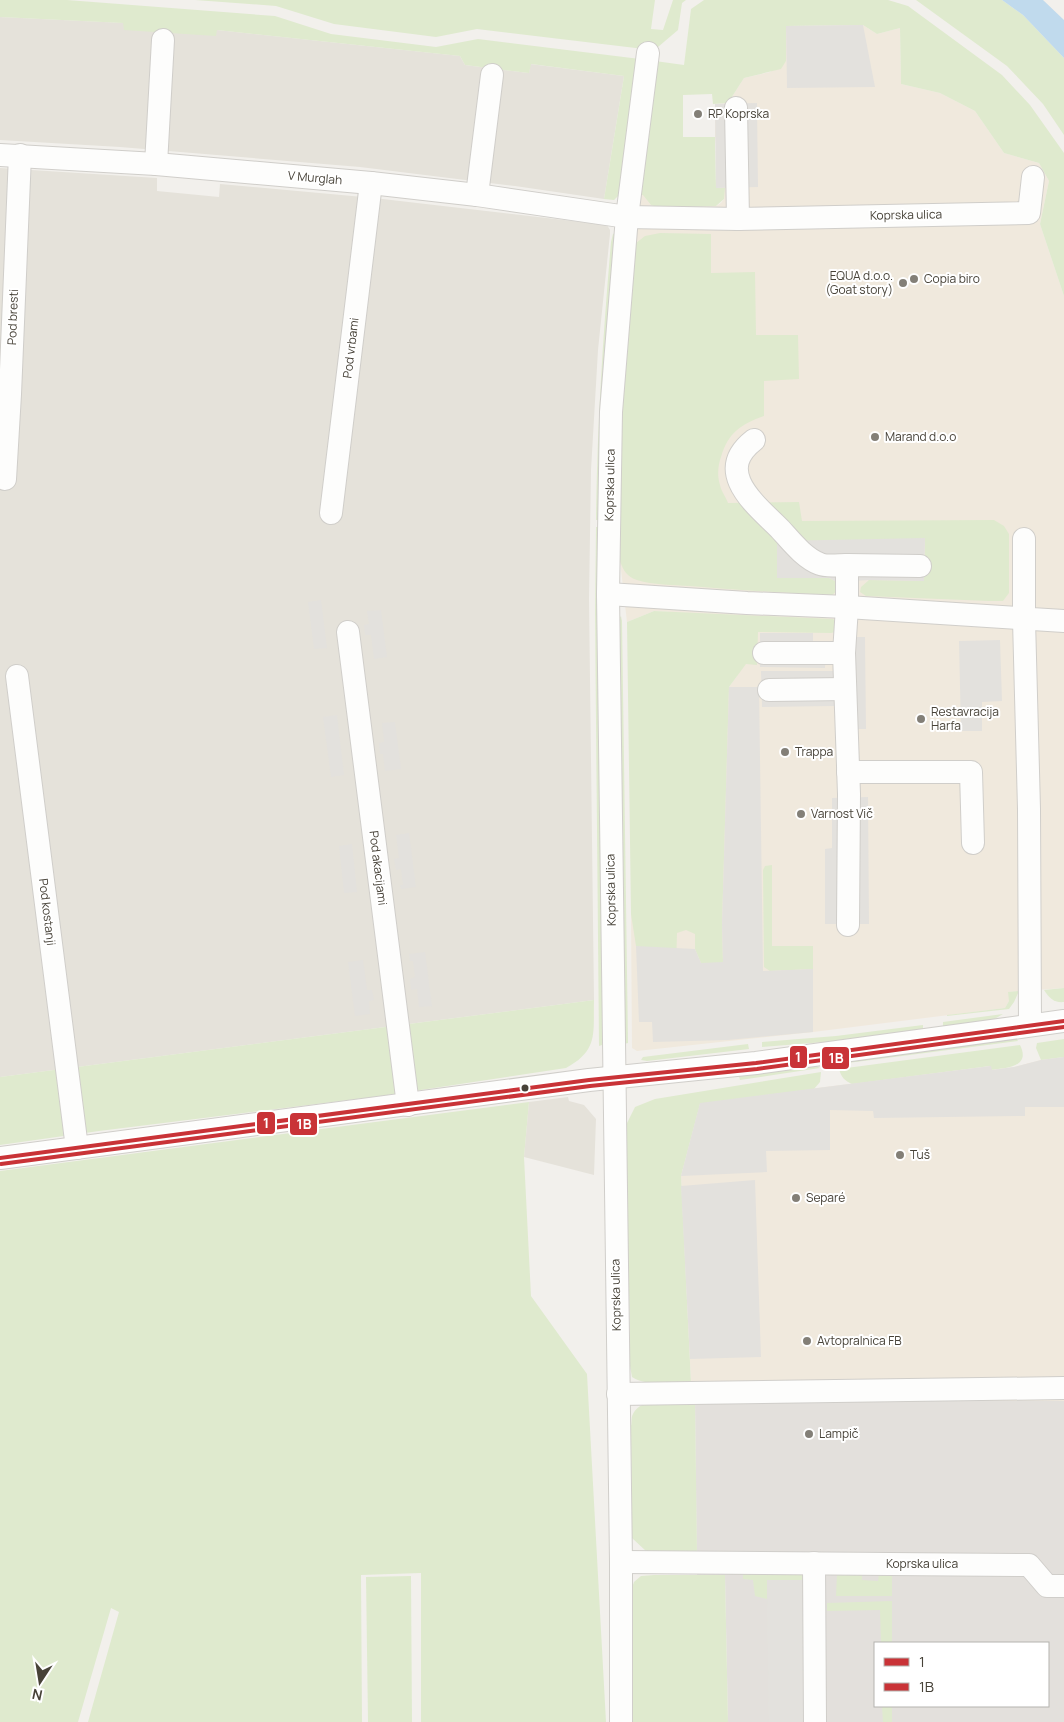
<svg xmlns="http://www.w3.org/2000/svg" width="1064" height="1722" font-family="Manrope,sans-serif">
<style>
.residential{fill:#e5e2da}
.commercial{fill:#f0e9dd}
.industrial{fill:#e3e0dc;fill-rule:evenodd}
.green{fill:#dfeace}
.parking{fill:#e3e1dd}
.water{fill:#c0daed}
.lines{fill:none;stroke-linecap:round;stroke-linejoin:round}
.minor-casing{stroke:#d0ceca;stroke-width:24}
.minor{stroke:#fdfdfc;stroke-width:22}
.bus-1-casing{stroke:#fff;stroke-width:8}
.bus-2-casing{stroke:#fff;stroke-width:8}
.bus-1{stroke:#c93337;stroke-width:4}
.bus-2{stroke:#c93337;stroke-width:4}
.poi-dot{fill:#837f77;stroke:#fff;stroke-width:2}
.bus-dot{fill:#474238;stroke:#fff;stroke-width:2}
.labels{text-anchor:middle;stroke-width:4;stroke-linejoin:round;paint-order:stroke}
.poi-label{font-size:12px;fill:#474238;stroke:#fff;text-anchor:start}
.street-label{font-size:12px;fill:#474238;stroke:#fff}
.line-badge{stroke:#fff;stroke-width:2}
.badge-label{font-size:14px;text-anchor:middle;font-weight:bold;fill:#fff}
</style>
<rect width="100%" height="100%" fill="#f2f0ec"/>
<g class="residential">
<path d="M0,17L124,23V30H217L460,56L465,65L529,73L530,64L624,76L604,199L515,186L360,167L120,147L0,140Z"/>
<path d="M0,168L157,178V191L219,197L220,184L374,198L607,225L610,230V234L598,350L591,470L589,599L594,1000L0,1077Z"/>
<path d="M568,1097L569,1101L584,1105L596,1119L594,1175L524,1157L529,1102Z"/>
</g>
<g class="commercial">
<path d="M863,25L877,34L900,28L901,84L940,93L975,111L1004,153L1039,163L1049,181L1040,224L1064,296V988L1009,992V1001L1005,1008L813,1032L637,1051L632,1048L631,914L729,687L737,676V616L654,611L627,622L620,561L622,410L640,195L643,194L651,205L660,208L716,206L721,203L724,199L715,137V104L728,103L744,78L770,72L786,61V26Z"/>
<path d="M1064,1057V1401L695,1400L691,1383L681,1176L700,1103L991,1066L992,1070L1014,1067L1041,1060Z"/>
</g>
<path class="industrial" d="M695,1400L1064,1401V1722H728L725,1575H697ZM875,1643H1048V1706H875Z"/>
<g class="green">
<path d="M0,0H67L275,16L331,34L436,47L478,39L640,59L619,195L614,200L604,199L624,76L531,64L529,73L465,65L460,56L217,30L216,36L124,30L123,23L0,17Z"/>
<path d="M195,0H655L651,29L663,30L673,0H686L682,3L678,30L658,47L644,49L477,29L436,37L334,24L276,6Z"/>
<path d="M704,0H888L908,6L1002,75L1030,105L1064,153V296L1040,224L1049,181L1039,163L1004,153L975,111L940,93L901,84L900,28L877,34L863,25L786,26V61L781,69L744,78L728,103L713,104L712,94L683,95V137H715L716,188H725L724,199L716,206L660,208L651,205L643,195H640L655,61L684,65L691,9Z"/>
<path d="M916,0H1002L1023,15L1064,58V135L1043,104L1007,66Z"/>
<path d="M616,233L601,520H596C597,427 603,335 611,242L613,234Z"/>
<path d="M660,233L711,234V273L755,272L756,335H798L799,379L764,381V416C741,424 728,433 721,457C718,465 717,476 720,485C721,491 726,497 728,503L799,502L802,521L994,520L1004,526L1009,534V593L1003,601H989L866,596L860,592L861,587L869,580L924,581L925,538L778,578H829L837,582V591L832,595C785,593 737,590 690,586C673,585 653,585 637,580C627,577 623,570 620,561L622,410L636,243L645,236Z"/>
<path d="M596,527H600L604,1040L602,1045L599,1046L595,612Z"/>
<path d="M654,611L833,619L839,625V631L831,633L758,632L757,665L746,664L729,687L722,925L723,963H701L695,949V934L686,930L677,933L676,966L643,957L636,946L631,914L627,622Z"/>
<path d="M621,616L622,621L628,1043L624,1044L619,619Z"/>
<path d="M772,865V946H813V969L770,971L764,967L763,870L765,866Z"/>
<path d="M1064,988V1002C1054,1003 1049,998 1044,990Z"/>
<path d="M1019,991L1014,1002L1009,1009L947,1016V1015L1005,1008L1009,1001L1008,992Z"/>
<path d="M594,1000C593,1033 599,1050 566,1068L381,1096L99,1131L0,1145V1077Z"/>
<path d="M1003,1014L991,1021L943,1027V1022Z"/>
<path d="M923,1025V1030L836,1041L762,1047V1042L836,1036Z"/>
<path d="M1016,1038L1018,1041L840,1064L845,1059Z"/>
<path d="M1064,1039V1057L1041,1060L1036,1048L1037,1043Z"/>
<path d="M748,1044L749,1049L647,1061L641,1060L643,1057Z"/>
<path d="M1020,1045C1031,1067 1007,1068 991,1070L990,1066L852,1084C845,1081 841,1077 839,1069Z"/>
<path d="M816,1066L820,1068L740,1080L739,1076Z"/>
<path d="M821,1072L820,1082L814,1089L700,1104L681,1176L691,1383C672,1383 648,1387 632,1377L630,1366V1323L625,1161L627,1123L635,1107L655,1099Z"/>
<path d="M529,1102L524,1157L531,1296L587,1374L606,1722H421V1573L361,1575L362,1722H88L119,1612L111,1608L78,1722H0V1171Z"/>
<path d="M695,1400L697,1554H658L646,1551L632,1538L631,1426C632,1423 631,1417 633,1414C642,1396 678,1400 695,1400Z"/>
<path d="M793,1573L804,1575L808,1580H768L767,1599L755,1596L753,1580L743,1579V1574Z"/>
<path d="M837,1574H862V1580L878,1581L879,1574L892,1575V1596H836Z"/>
<path d="M654,1575H725L728,1722H633L629,1596L634,1582L641,1576Z"/>
<path d="M411,1576L412,1722H368L366,1577Z"/>
<path d="M892,1601V1643H881L880,1610L827,1611V1603Z"/>
<path d="M882,1706H892V1722H883Z"/>
</g>
<g class="parking">
<path d="M863,25L875,87L787,88L786,26Z"/>
<path d="M757,103L758,187L716,188L715,104Z"/>
<path d="M925,538L924,581L869,580L837,582L829,578H777V541Z"/>
<path d="M321,600L327,648L314,649L308,602Z"/>
<path d="M381,610L387,657L374,659L371,635H365L364,625L369,624L367,611Z"/>
<path d="M760,633H813V645H826L825,668L760,667Z"/>
<path d="M853,637H865L866,729H855Z"/>
<path d="M1000,640L1002,701L982,702V731H961L959,641Z"/>
<path d="M761,671H834V706L762,707Z"/>
<path d="M729,687H759L763,971L813,969V1032L728,1040L653,1042L652,1022H639L636,946L695,949L701,963L723,962L722,925Z"/>
<path d="M337,715L344,775L331,777L323,717Z"/>
<path d="M395,722L401,769L385,771L383,754H380L379,743L384,742L382,723Z"/>
<path d="M868,797L869,924H825V849L832,848V798Z"/>
<path d="M409,833L416,887L401,889L400,885H403L401,869L396,870L394,859L399,858L396,835Z"/>
<path d="M352,844L357,892L344,893L339,846Z"/>
<path d="M425,952L432,1006L419,1007L417,989L411,990L410,979L415,977L413,961H410L409,954Z"/>
<path d="M363,960L367,990H372L374,1000L369,1001L370,1014L355,1016L348,962Z"/>
<path d="M1064,1057V1107H1025V1116L874,1118L873,1111L830,1110V1150L766,1151L767,1172L681,1176L700,1103L991,1066L992,1070L1014,1067L1041,1060Z"/>
<path d="M755,1180L761,1357L690,1359L681,1186Z"/>
<path d="M767,1580H820L821,1722H769Z"/>
</g>
<path class="water" d="M1002,0H1043L1064,20V58L1023,15Z"/>
<g class="lines">
<defs>
<g id="minor">
<path d="M736,108L738,219"/>
<path d="M0,155L156,164L371,183L477,195L627,217L738,219L1029,213L1033,177"/>
<path d="M156,164L163,40"/>
<path d="M477,195L492,75"/>
<path d="M754,440C713,472 755,504 780,529C791,541 804,558 820,564C827,567 839,565 847,565"/>
<path d="M5,479L10,394L20,155"/>
<path d="M331,513L371,183"/>
<path d="M1024,539V620L1029,809L1030,1025"/>
<path d="M608,594L747,603L847,607L1064,621"/>
<path d="M348,632L408,1105"/>
<path d="M764,653H844"/>
<path d="M17,676L77,1148"/>
<path d="M769,690L845,689"/>
<path d="M848,772H971L973,843"/>
<path d="M848,925L849,794L844,653L847,607V565L920,566"/>
<path d="M0,1158L589,1080L756,1063L1064,1021"/>
<path d="M618,1394L1064,1388"/>
<path d="M621,1562L1029,1565L1047,1586H1064"/>
<path d="M814,1563L815,1722"/>
<path d="M621,1722V1562L608,594L611,412L627,217L648,53"/>
</g>
</defs>
<use href="#minor" class="minor-casing"/>
<use href="#minor" class="minor"/>
<defs>
<path id="bus-1" d="M0,1158L589,1080L756,1063L1064,1021"/>
<path id="bus-2" d="M1,1164L590,1086L757,1069L1064,1027"/>
</defs>
<use href="#bus-1" class="bus-1-casing"/>
<use href="#bus-2" class="bus-2-casing"/>
<use href="#bus-1" class="bus-1"/>
<use href="#bus-2" class="bus-2"/>
</g>
<g class="poi-dot">
<circle cx="698" cy="114" r="5"/>
<circle cx="914" cy="279" r="5"/>
<circle cx="903" cy="283" r="5"/>
<circle cx="875" cy="437" r="5"/>
<circle cx="921" cy="719" r="5"/>
<circle cx="785" cy="752" r="5"/>
<circle cx="801" cy="814" r="5"/>
<circle cx="900" cy="1155" r="5"/>
<circle cx="796" cy="1198" r="5"/>
<circle cx="807" cy="1341" r="5"/>
<circle cx="809" cy="1434" r="5"/>
</g>
<circle class="bus-dot" cx="525" cy="1088" r="4.5"/>
<g class="labels">
<g class="poi-label">
<text x="708" y="118">RP Koprska</text>
<text x="893" y="280" text-anchor="end">EQUA d.o.o.<tspan x="893" dy="14">(Goat story)</tspan></text>
<text x="924" y="283">Copia biro</text>
<text x="885" y="441">Marand d.o.o</text>
<text x="931" y="716">Restavracija<tspan x="931" dy="14">Harfa</tspan></text>
<text x="795" y="756">Trappa</text>
<text x="811" y="818">Varnost Vič</text>
<text x="910" y="1159">Tuš</text>
<text x="806" y="1202">Separé</text>
<text x="817" y="1345">Avtopralnica FB</text>
<text x="819" y="1438">Lampič</text>
</g>
<g class="street-label">
<text transform="translate(315 178) rotate(5)" y="4">V Murglah</text>
<text transform="translate(906 215) rotate(-1)" y="4">Koprska ulica</text>
<text transform="translate(13 317) rotate(-88)" y="4">Pod bresti</text>
<text transform="translate(351 348) rotate(-83)" y="4">Pod vrbami</text>
<text transform="translate(610 485) rotate(-89)" y="4">Koprska ulica</text>
<text transform="translate(378 868) rotate(83)" y="4">Pod akacijami</text>
<text transform="translate(611 890) rotate(-91)" y="4">Koprska ulica</text>
<text transform="translate(47 912) rotate(83)" y="4">Pod kostanji</text>
<text transform="translate(616 1295) rotate(-91)" y="4">Koprska ulica</text>
<text x="922" y="1568">Koprska ulica</text>
</g>
</g>
<g class="line-badge">
<rect x="789" y="1045" width="19" height="24" rx="5" fill="#c93337"/>
<rect x="821" y="1046" width="29" height="24" rx="5" fill="#c93337"/>
<rect x="256" y="1111" width="20" height="24" rx="5" fill="#c93337"/>
<rect x="289" y="1112" width="29" height="24" rx="5" fill="#c93337"/>
</g>
<g class="badge-label">
<text x="798" y="1062">1</text>
<text x="836" y="1063">1B</text>
<text x="266" y="1128">1</text>
<text x="304" y="1129">1B</text>
</g>
<rect x="874" y="1642" width="175" height="65" fill="#ffffff" stroke="#b5b3af"/>
<rect x="884" y="1658" width="25" height="8" fill="#c93337" stroke="#b5b3af"/>
<text x="919" y="1667" font-size="15" fill="#474238">1</text>
<rect x="884" y="1683" width="25" height="8" fill="#c93337" stroke="#b5b3af"/>
<text x="919" y="1692" font-size="15" fill="#474238">1B</text>
<g transform="translate(40 1682) rotate(192)" stroke="#ffffff" stroke-width="4" paint-order="stroke">
<path d="M0-4L9 19L0 12L-9 19Z" fill="#474238"/>
<text y="-8" font-size="14" font-weight="bold" text-anchor="middle" fill="#474238">N</text>
</g>
</svg>
